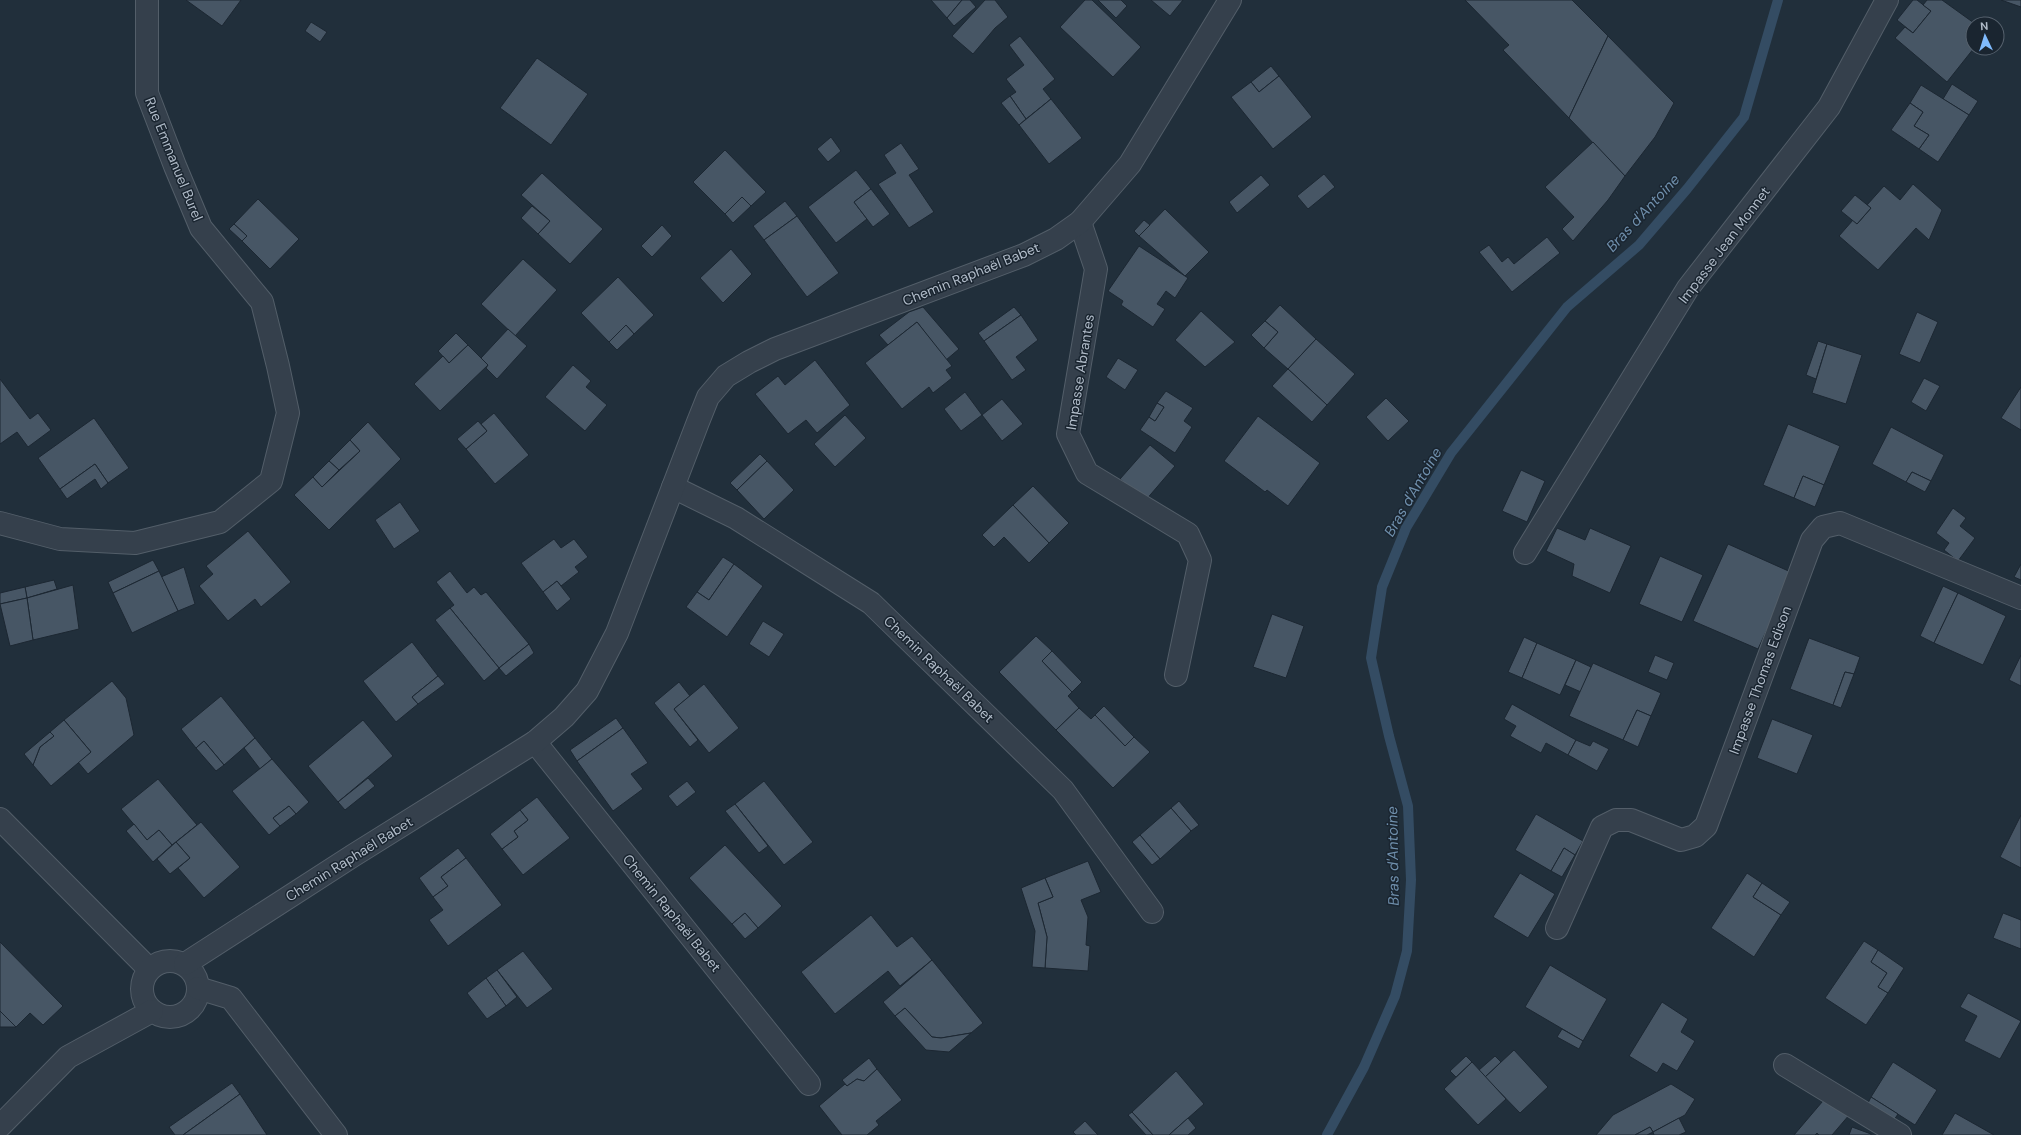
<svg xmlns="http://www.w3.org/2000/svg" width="2021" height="1135" font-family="'DM Sans',sans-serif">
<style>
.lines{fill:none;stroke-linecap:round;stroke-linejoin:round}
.stream{stroke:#344c63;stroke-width:10}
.building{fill:#475665;stroke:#1c2732}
.street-casing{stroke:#535e69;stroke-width:24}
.street{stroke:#35404c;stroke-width:22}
.labels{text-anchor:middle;stroke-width:3;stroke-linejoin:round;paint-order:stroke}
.street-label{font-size:14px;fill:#b0bbc8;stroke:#1a2530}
.water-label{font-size:15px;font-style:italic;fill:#6f8fac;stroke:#1a2530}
</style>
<rect width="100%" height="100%" fill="#212f3b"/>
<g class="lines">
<path class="stream" d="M1327,1135L1364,1067L1395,996L1407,951L1411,880L1408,806L1389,736L1371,658L1382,587L1406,528L1451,453L1567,307L1639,245L1687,189L1744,117L1778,0"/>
</g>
<g class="building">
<path d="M186,0H241L222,26Z"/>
<path d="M931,0H962L947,18Z"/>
<path d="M962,0H970L976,7L954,26L947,18Z"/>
<path d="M985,0H995L1008,17L995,28L973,54L952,36Z"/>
<path d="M1085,0H1092L1141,47L1113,77L1060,27Z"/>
<path d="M1098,0H1121L1127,6L1116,18Z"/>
<path d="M1151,0H1183L1170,16Z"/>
<path d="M1465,0H1572L1608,36L1569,118L1503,50L1509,45Z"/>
<path d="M1913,0H1917L1931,11L1913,33L1897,20Z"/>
<path d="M1927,0H1942L1974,23L1966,33L1973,39L1974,48L1947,82L1895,38L1905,27L1913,33L1931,11L1923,5Z"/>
<path d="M2001,0H2021V7Z"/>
<path d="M311,22L327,32L320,42L305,31Z"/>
<path d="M1020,36L1055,79L1043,89L1051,99L1026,119L1010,96L1016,92L1006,79L1024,65L1009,45Z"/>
<path d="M1608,36L1674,103L1655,137L1625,176L1569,118Z"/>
<path d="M537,58L588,94L551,145L500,108Z"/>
<path d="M1271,66L1279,76L1259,92L1251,82Z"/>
<path d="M1279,76L1312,117L1273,149L1231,97L1251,82L1259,92Z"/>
<path d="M1952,84L1978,101L1969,115L1943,99Z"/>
<path d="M1921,85L1969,115L1938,162L1919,149L1929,135L1914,126L1923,112L1910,103Z"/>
<path d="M1010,96L1026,119L1019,125L1001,103Z"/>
<path d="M1051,99L1082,138L1049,164L1019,125Z"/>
<path d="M1910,103L1923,112L1914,126L1929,135L1919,149L1891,130Z"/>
<path d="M831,137L841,151L828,162L817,149Z"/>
<path d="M1593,142L1625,176L1608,200L1573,241L1562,229L1574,217L1545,187Z"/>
<path d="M901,143L919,169L909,175L934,212L909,228L878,184L896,173L884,155Z"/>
<path d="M725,150L766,192L751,206L742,197L725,214L693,182Z"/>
<path d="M856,170L871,189L854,202L867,219L836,243L808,207Z"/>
<path d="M542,173L603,229L570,264L538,234L550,221L521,195Z"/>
<path d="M1324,174L1335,187L1308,209L1297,196Z"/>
<path d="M1261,175L1270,185L1237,213L1229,202Z"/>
<path d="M1913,184L1942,210L1929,240L1916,228L1878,270L1839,236L1853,220L1857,224L1871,208L1867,205L1884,186L1900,200Z"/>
<path d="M871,189L890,214L873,227L854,202Z"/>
<path d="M1855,195L1871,208L1857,224L1841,211Z"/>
<path d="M742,197L751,206L733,223L725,214Z"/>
<path d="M258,199L299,239L270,269L242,241L247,236L234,224Z"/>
<path d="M785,201L797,216L764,240L753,226Z"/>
<path d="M532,206L550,221L538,234L521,218Z"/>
<path d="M1165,209L1209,252L1185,276L1139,236Z"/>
<path d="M797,216L839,273L807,297L764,240Z"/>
<path d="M1144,220L1150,225L1139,236L1134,231Z"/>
<path d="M234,224L247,236L242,241L229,229Z"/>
<path d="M662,225L672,236L652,257L641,246Z"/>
<path d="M1547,237L1560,253L1512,292L1479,252L1489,245L1502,262L1508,257L1514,264Z"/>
<path d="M1139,246L1188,278L1175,298L1166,291L1157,304L1165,309L1153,327L1121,305L1123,301L1108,291Z"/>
<path d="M731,249L752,274L723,303L700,278Z"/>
<path d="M523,259L557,290L515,336L481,304Z"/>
<path d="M618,277L654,315L634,334L626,325L609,342L581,313Z"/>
<path d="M1280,305L1316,339L1288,369L1264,348L1278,332L1265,321Z"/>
<path d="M923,307L959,349L946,360L917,322L888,345L879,335L909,312Z"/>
<path d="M1014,307L1021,315L984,341L978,333Z"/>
<path d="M1201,311L1235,342L1205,367L1175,340Z"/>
<path d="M1917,312L1938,322L1920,363L1899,354Z"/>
<path d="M1021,315L1038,340L1016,357L1026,370L1012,380L984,341Z"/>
<path d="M1265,321L1278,332L1264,348L1251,335Z"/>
<path d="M917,322L952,366L946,370L952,378L933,393L929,387L902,409L865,363Z"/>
<path d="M626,325L634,334L617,350L609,342Z"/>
<path d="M508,329L527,346L497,379L486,368L488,365L481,358Z"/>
<path d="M456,333L468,345L449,363L438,351Z"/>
<path d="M1316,339L1355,374L1327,405L1288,369Z"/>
<path d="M1818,341L1827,344L1816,379L1806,375Z"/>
<path d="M1827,344L1862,355L1846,404L1812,393Z"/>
<path d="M468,345L488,365L440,411L414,384L443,356L449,363Z"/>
<path d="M1118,358L1138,370L1125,390L1106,377Z"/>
<path d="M815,360L850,405L817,433L806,420L788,434L755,394L778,376L785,385Z"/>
<path d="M573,365L591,381L586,387L607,405L585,431L545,397Z"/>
<path d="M1288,369L1327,405L1312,422L1272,386Z"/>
<path d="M1924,378L1940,386L1926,411L1911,402Z"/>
<path d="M0,379L30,419L38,413L51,430L28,447L17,432L0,444Z"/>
<path d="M2021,387V430L2001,418Z"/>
<path d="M1166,391L1193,408L1184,421L1192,427L1175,453L1140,430L1149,417L1155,421L1164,407L1157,403Z"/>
<path d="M965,392L982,415L961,431L944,409Z"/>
<path d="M1386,398L1409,421L1388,441L1366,417Z"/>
<path d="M1002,399L1023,424L1002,441L982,415Z"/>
<path d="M1157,403L1164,407L1155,421L1149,417Z"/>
<path d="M494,413L529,455L495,484L466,449L487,431L481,424Z"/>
<path d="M845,415L866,438L835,467L814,444Z"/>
<path d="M1258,416L1320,463L1288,506L1267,490L1265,492L1224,461Z"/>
<path d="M94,418L129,468L108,483L95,464L60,489L38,458Z"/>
<path d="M478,421L487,431L466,449L457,439Z"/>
<path d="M368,422L401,459L329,530L294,495L313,477L322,487L360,451L350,440Z"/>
<path d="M1788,424L1840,446L1824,485L1803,476L1794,498L1763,485Z"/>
<path d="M1891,427L1944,455L1931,481L1912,472L1906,482L1872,464Z"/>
<path d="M350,440L360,451L339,470L329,461Z"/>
<path d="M1150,445L1175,466L1145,501L1120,479Z"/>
<path d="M760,454L767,461L737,490L730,483Z"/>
<path d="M329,461L339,470L322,487L313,477Z"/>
<path d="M767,461L794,490L764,519L737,490Z"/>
<path d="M95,464L108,483L101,489L95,479L67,499L60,489Z"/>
<path d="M1521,470L1545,481L1527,522L1502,511Z"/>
<path d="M1912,472L1931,481L1925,492L1906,482Z"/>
<path d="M1803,476L1824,485L1815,507L1794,498Z"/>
<path d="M1033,486L1069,523L1049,543L1013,505Z"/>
<path d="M400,502L420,531L394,549L375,520Z"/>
<path d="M1013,505L1049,543L1029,563L1004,537L994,547L982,535Z"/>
<path d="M1953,508L1966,518L1960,526L1975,538L1958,561L1944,550L1949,543L1936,533Z"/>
<path d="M1557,528L1585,540L1590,528L1631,546L1610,593L1572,576L1574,564L1546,551Z"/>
<path d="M248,531L291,582L261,607L255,599L228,621L199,586L213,574L206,566Z"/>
<path d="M554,539L561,548L574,539L588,557L575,567L579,572L561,586L557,581L543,592L521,563Z"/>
<path d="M1728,544L1793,573L1758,649L1693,621Z"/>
<path d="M1660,556L1703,575L1682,622L1639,604Z"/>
<path d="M723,557L734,564L709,600L697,592Z"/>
<path d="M153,560L159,571L113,593L108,582Z"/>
<path d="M734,564L763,586L727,637L686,607L697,592L709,600Z"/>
<path d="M2021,564V580L2014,577Z"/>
<path d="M184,567L195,604L178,611L161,577Z"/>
<path d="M159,571L178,611L132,633L113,593Z"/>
<path d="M450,571L467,593L474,587L481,595L486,592L529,644L499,668L450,608L454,605L436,582Z"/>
<path d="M54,580L57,589L27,598L25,587Z"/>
<path d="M557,581L571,599L557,611L543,592Z"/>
<path d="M73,585L79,629L33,640L27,598Z"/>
<path d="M1943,586L1958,593L1934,643L1920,636Z"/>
<path d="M25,587L27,598L0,604V593Z"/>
<path d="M1958,593L2006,616L1983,665L1934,643Z"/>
<path d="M27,598L33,640L10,646L0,604Z"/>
<path d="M450,608L499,668L484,681L435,620Z"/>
<path d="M1272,614L1304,626L1286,678L1253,667Z"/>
<path d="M763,621L784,634L769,657L749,644Z"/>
<path d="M1036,636L1052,651L1042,661L1072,692L1068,696L1079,708L1056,730L999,672Z"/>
<path d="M1524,637L1537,643L1522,678L1508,672Z"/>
<path d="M1809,638L1860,657L1854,674L1845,672L1833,705L1790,689Z"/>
<path d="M412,642L438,676L412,697L418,704L396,722L363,681Z"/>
<path d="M1537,643L1576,660L1560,695L1522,678Z"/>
<path d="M529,644L534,653L506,676L499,668Z"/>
<path d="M1052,651L1082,682L1072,692L1042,661Z"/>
<path d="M1655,655L1674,663L1667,680L1648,672Z"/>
<path d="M2021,655V686L2009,680Z"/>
<path d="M1576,660L1591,667L1581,692L1565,685Z"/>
<path d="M1593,663L1661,693L1651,716L1637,710L1623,740L1569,716Z"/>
<path d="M1845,672L1854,674L1841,708L1833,705Z"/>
<path d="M438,676L445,684L418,704L412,697Z"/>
<path d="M112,681L126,698L134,735L88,774L78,762L91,752L64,720Z"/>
<path d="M679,682L690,696L674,709L698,740L690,747L654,703Z"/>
<path d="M704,684L739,728L709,753L674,709Z"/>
<path d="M221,696L255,738L224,765L204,741L196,748L181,729Z"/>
<path d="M1512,704L1576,740L1568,755L1546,743L1541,753L1510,736L1516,726L1504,719Z"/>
<path d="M1104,706L1134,737L1125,746L1095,715Z"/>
<path d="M1079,708L1091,719L1095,715L1125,746L1134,737L1150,752L1113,788L1056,730Z"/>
<path d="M1637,710L1651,716L1638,747L1623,740Z"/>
<path d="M616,718L623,728L577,761L570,750Z"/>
<path d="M1772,719L1813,735L1797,774L1757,758Z"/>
<path d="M64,720L91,752L51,786L33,765L40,747L54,736L50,732Z"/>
<path d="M363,720L393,756L338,802L308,766Z"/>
<path d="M623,728L648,763L631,774L643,789L613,811L577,761Z"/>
<path d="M50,732L54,736L40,747L33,765L24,754Z"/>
<path d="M255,738L272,759L260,769L244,748Z"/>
<path d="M1576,740L1590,746L1593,741L1609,749L1597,771L1568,755Z"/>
<path d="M204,741L224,765L216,771L196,748Z"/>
<path d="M272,759L309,802L296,814L289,806L273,818L280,826L269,835L232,791Z"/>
<path d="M368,778L375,786L345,810L338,802Z"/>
<path d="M158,779L197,825L172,845L159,830L147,840L121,809Z"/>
<path d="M687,781L696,792L677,807L668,796Z"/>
<path d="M764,781L813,842L784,865L735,804Z"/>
<path d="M537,797L570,838L523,875L502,849L518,837L514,831L528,820L520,810Z"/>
<path d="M1179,801L1199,825L1191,831L1171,808Z"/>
<path d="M735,804L768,846L759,853L725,811Z"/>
<path d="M289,806L296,814L280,826L273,818Z"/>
<path d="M1171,808L1191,831L1160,859L1140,835Z"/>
<path d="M520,810L528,820L514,831L518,837L502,849L490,834Z"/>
<path d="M1536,814L1583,841L1575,855L1564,848L1551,871L1515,850Z"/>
<path d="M2021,815V868L2000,857Z"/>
<path d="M201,822L240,867L204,898L178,868L190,858L176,842Z"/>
<path d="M134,824L147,840L159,830L172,845L153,862L126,831Z"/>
<path d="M1140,835L1160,859L1152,865L1132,842Z"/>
<path d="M176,842L190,858L170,874L157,859Z"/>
<path d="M725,845L782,906L758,928L745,913L732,924L689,878Z"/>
<path d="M458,848L466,858L441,877L448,886L433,897L419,878Z"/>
<path d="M1564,848L1575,855L1562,877L1551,871Z"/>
<path d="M466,858L502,905L448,946L429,920L443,910L433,897L448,886L441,877Z"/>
<path d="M1088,861L1101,892L1081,900L1088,917L1086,945L1090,946L1088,971L1045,968L1047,937L1038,903L1053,897L1045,878Z"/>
<path d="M1520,873L1555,894L1528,938L1493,917Z"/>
<path d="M1747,873L1762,883L1753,897L1781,915L1754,957L1711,928Z"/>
<path d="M1045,878L1053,897L1038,903L1047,937L1045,968L1032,967L1035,931L1021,888Z"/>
<path d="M1762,883L1790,902L1781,915L1753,897Z"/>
<path d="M745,913L758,928L745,939L732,924Z"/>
<path d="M2003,913L2021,920V949L1993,938Z"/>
<path d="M871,915L897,947L912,936L932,960L900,986L888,971L835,1014L801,972Z"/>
<path d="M1864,941L1878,950L1871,962L1887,973L1878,987L1888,993L1866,1025L1825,998Z"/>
<path d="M0,942L63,1006L43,1025L30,1013L16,1027L0,1011Z"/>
<path d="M1878,950L1904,968L1888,993L1878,987L1887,973L1871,962Z"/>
<path d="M523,951L553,989L527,1008L497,970Z"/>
<path d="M932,960L983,1023L971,1033L941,1038L932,1037L905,1008L895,1016L883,1002Z"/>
<path d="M1550,965L1607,999L1583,1041L1525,1007Z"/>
<path d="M497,970L517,997L506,1006L486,978Z"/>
<path d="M486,978L506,1006L487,1019L467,993Z"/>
<path d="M1968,993L2021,1021L2000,1059L1964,1041L1977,1016L1960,1007Z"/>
<path d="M1662,1002L1688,1019L1681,1032L1695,1041L1677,1071L1663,1063L1657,1073L1629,1056Z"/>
<path d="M905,1008L932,1037L941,1038L971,1033L949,1052L926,1050L895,1016Z"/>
<path d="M0,1011L16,1027H0Z"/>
<path d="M1562,1029L1583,1041L1579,1049L1557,1037Z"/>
<path d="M1514,1050L1548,1087L1520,1113L1485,1077Z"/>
<path d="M1466,1056L1472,1062L1456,1077L1450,1071Z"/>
<path d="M1495,1056L1501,1062L1485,1077L1479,1070Z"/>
<path d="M869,1058L877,1069L864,1081L857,1079L847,1086L842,1080Z"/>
<path d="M1472,1062L1506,1099L1478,1125L1444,1089Z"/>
<path d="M1893,1062L1937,1090L1915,1125L1871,1097Z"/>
<path d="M877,1069L902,1100L876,1121L879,1125L867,1135H842L819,1106L845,1084L847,1086L857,1079L864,1081Z"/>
<path d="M1176,1071L1204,1104L1169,1135H1153L1132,1112Z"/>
<path d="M232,1083L240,1094L183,1135H175L169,1127Z"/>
<path d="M1671,1084L1695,1099L1685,1115L1653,1132L1650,1127L1635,1135H1596L1613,1115Z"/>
<path d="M240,1094L267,1135H183Z"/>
<path d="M1828,1095L1850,1114L1832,1135H1819L1817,1133L1815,1135H1794Z"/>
<path d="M1871,1097L1898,1114L1892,1123L1866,1107Z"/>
<path d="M1132,1112L1153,1135H1146L1128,1115Z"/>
<path d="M1955,1113L1994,1135H1942Z"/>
<path d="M1188,1118L1196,1128L1188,1135H1169Z"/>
<path d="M1679,1118L1686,1132L1679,1135H1654L1653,1132Z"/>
<path d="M1085,1121L1098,1135H1076L1073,1132Z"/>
<path d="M1650,1127L1653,1132L1647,1135H1635Z"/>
<path d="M1852,1127L1871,1134V1135H1849Z"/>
</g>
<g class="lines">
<defs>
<g id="street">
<path d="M1080,222L1096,269L1068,434L1087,473L1188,534L1200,560L1176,675"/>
<path d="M673,487L736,518L871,603L1063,790L1152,912"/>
<path d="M0,523L60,539L135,543L220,522L271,481L288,413L278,366L262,302L201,228L175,166L147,93V0"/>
<path d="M1525,553L1688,288L1829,107L1887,0"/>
<path d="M535,742L809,1084"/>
<path d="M0,819L149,969"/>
<path d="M1557,928L1602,827L1616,820H1631L1681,840L1695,836L1706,826L1812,540L1823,527L1840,523L2021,598"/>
<circle cx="170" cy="989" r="28"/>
<path d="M185,964L354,855L535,742L564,717L587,691L617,633L698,422L708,397L726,376L749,362L775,349L1024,255L1056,239L1080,222L1130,164L1230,0"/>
<path d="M198,988L231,998L336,1135"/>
<path d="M1785,1065L1900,1135"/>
<path d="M0,1126L68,1057L152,1011"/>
</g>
</defs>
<use href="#street" class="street-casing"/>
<use href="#street" class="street"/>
</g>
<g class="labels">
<g class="street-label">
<text transform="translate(174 159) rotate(68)" y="5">Rue Emmanuel Burel</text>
<text transform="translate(1724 245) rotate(-53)" y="5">Impasse Jean Monnet</text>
<text transform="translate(971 274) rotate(-22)" y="5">Chemin Raphaël Babet</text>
<text transform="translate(1080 372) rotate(-81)" y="5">Impasse Abrantes</text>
<text transform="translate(939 669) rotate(44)" y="5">Chemin Raphaël Babet</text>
<text transform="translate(1760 680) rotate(-70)" y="5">Impasse Thomas Edison</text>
<text transform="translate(349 859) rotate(-32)" y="5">Chemin Raphaël Babet</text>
<text transform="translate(672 913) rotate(51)" y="5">Chemin Raphaël Babet</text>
</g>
<g class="water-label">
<text transform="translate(1643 213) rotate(-47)" y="5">Bras d'Antoine</text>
<text transform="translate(1413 492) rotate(-60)" y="5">Bras d'Antoine</text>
<text transform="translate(1393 856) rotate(-91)" y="5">Bras d'Antoine</text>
</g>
</g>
<g transform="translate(1985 36) rotate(356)"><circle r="19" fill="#1a2530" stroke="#56616d"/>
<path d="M0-3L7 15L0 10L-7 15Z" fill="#80bbfd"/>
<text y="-6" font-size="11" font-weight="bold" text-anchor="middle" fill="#b0bbc8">N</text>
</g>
</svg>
